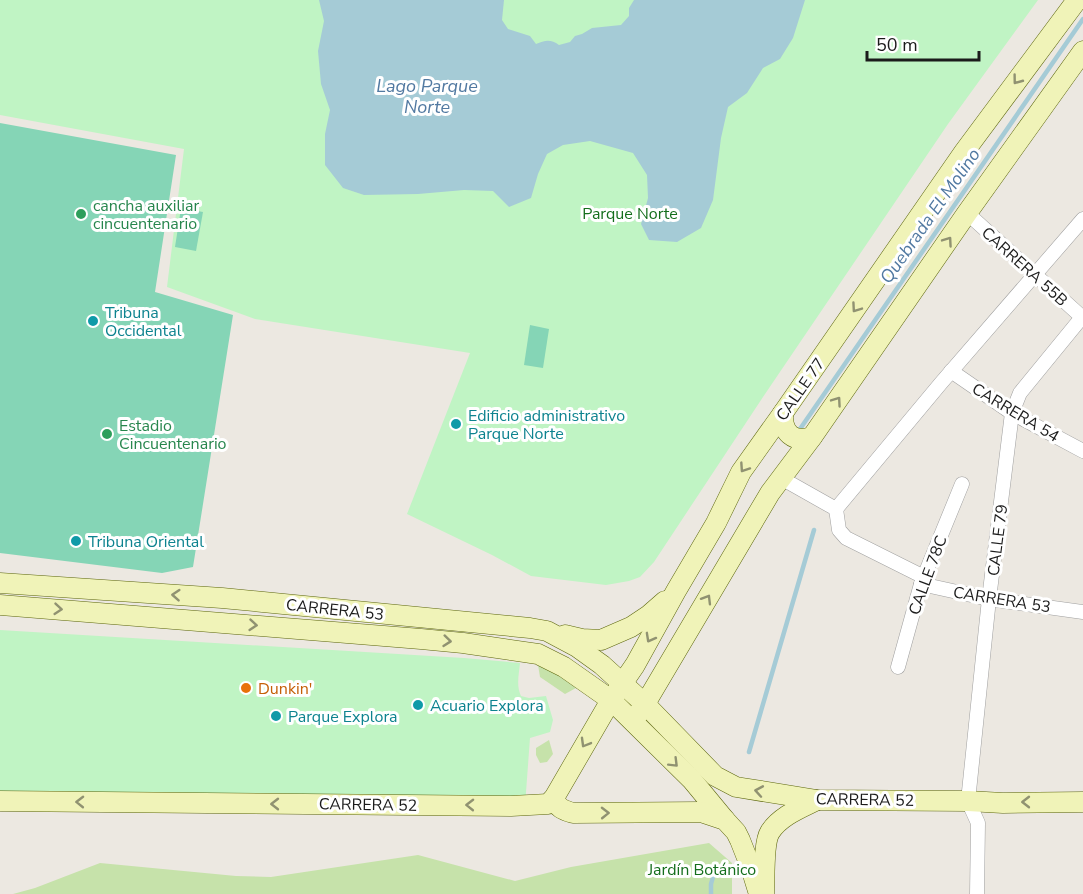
<svg xmlns="http://www.w3.org/2000/svg" width="1083" height="894" font-family="'Nunito Sans',sans-serif">
<style>
.grass{fill:#c6e2aa}
.park{fill:#c0f4c4}
.pitch{fill:#85d5b6}
.water{fill:#a5cbd6}
.lines{fill:none;stroke-linecap:round;stroke-linejoin:round}
.stream{stroke:#a5cbd6;stroke-width:4.5}
.street-casing{stroke:#9f9f9f;stroke-width:15}
.secondary-casing{stroke:#5c660d;stroke-width:21}
.street{stroke:#fff;stroke-width:14}
.secondary{stroke:#f0f3b8;stroke-width:20}
.oneway{stroke:#909271}
.leisure-dot{fill:#2e9e5b;stroke:#fff;stroke-width:2}
.culture-dot{fill:#0f9aa8;stroke:#fff;stroke-width:2}
.food-dot{fill:#e8710a;stroke:#fff;stroke-width:2}
.labels{text-anchor:middle;stroke-width:6;stroke-linejoin:round;paint-order:stroke}
.leisure-label{font-size:16px;fill:#27864d;stroke:#fff;text-anchor:start}
.park-label{font-size:16px;fill:#146e1c;stroke:#fff}
.street-label{font-size:16px;fill:#1b1b1b;stroke:#fff}
.culture-label{font-size:16px;fill:#0d838f;stroke:#fff;text-anchor:start}
.food-label{font-size:16px;fill:#c56008;stroke:#fff;text-anchor:start}
.water-label{font-size:18px;font-style:italic;fill:#5179a1;stroke:#fff}
</style>
<rect width="100%" height="100%" fill="#ece8e1"/>
<g class="grass">
<path d="M538,665L548,668L576,688L565,694L540,677Z"/>
<path d="M549,740L553,754L547,762L540,763L536,755V748Z"/>
<path d="M709,843L732,863V894H13L35,888L100,863L236,876L271,877L418,855L515,881L571,867Z"/>
</g>
<g class="park">
<path d="M0,0H1038L948,124L763,397L654,562L640,577L629,581L606,585L531,576L492,555L407,514L470,353L255,319L167,287L184,149L0,115Z"/>
<path d="M0,630L464,658L520,663C519,674 516,686 521,696L529,698L546,696L553,720L550,732L530,738L525,806L0,801Z"/>
</g>
<g class="pitch">
<path d="M0,123L176,155L155,292L233,315L193,567L162,573L0,553Z"/>
<path d="M181,208L203,212L196,251L175,247Z"/>
<path d="M530,325L549,329L543,368L524,365Z"/>
</g>
<path class="water" d="M319,0H504L502,20L508,29L530,36L536,44C545,40 551,39 559,45L570,42L575,36L582,34L592,28L621,25L629,16V8L634,0H805L793,38L780,59L763,68L747,93L728,107L721,138L713,200L701,228L677,242L649,240L641,224L648,198L647,175L633,153L590,141L563,145L547,154L538,174L531,198L509,207L493,191L464,190L418,194L364,195L343,188L325,165V134L330,110L321,84L318,51L324,21Z"/>
<g class="lines">
<g class="stream">
<path d="M800,429L1083,19"/>
<path d="M749,752L814,530"/>
<path d="M711,894V884L715,870"/>
</g>
<defs>
<g id="street">
<path d="M967,213L1083,318"/>
<path d="M951,371L1012,413L1083,451"/>
<path d="M781,478L836,509"/>
<path d="M836,509L941,383L1083,219"/>
<path d="M836,509L839,530L846,538L924,577"/>
<path d="M921,584L989,599L1083,612"/>
<path d="M898,667L921,584L962,484"/>
<path d="M977,894L978,823L968,801L989,599L1012,413L1020,393L1083,316"/>
</g>
<g id="secondary">
<path d="M783,413C782,433 793,443 812,437"/>
<path d="M0,583L222,598L530,628L547,631L577,647L602,665L645,704L715,776L736,787L817,800L968,801L1003,803L1083,802"/>
<path d="M0,605L421,639L463,643L538,654L564,667L611,700L692,780L725,820"/>
<path d="M565,635L582,639L601,640L631,627L649,615L665,601"/>
<path d="M633,721L645,704L770,493L812,437L967,213L1083,51"/>
<path d="M554,798C557,808 563,810 573,813L701,812L725,820L736,832L740,840L751,868L759,894"/>
<path d="M0,801L511,806L548,804L554,798L611,700L635,665L676,591L716,523L741,472L783,413L964,152L1077,0"/>
<path d="M764,894C765,879 763,843 770,832C780,816 801,808 817,800"/>
</g>
</defs>
<use href="#street" class="street-casing"/>
<use href="#secondary" class="secondary-casing"/>
<use href="#street" class="street"/>
<use href="#secondary" class="secondary"/>
</g>
<defs><path id="oneway-chevron" d="M-2-3.5L2.5 0L-2 3.5" fill="none" stroke-width="1.6" stroke-linecap="round" stroke-linejoin="round" transform="scale(1.5)"/></defs>
<g class="oneway">
<use href="#oneway-chevron" transform="translate(1017 80) rotate(127)"/>
<use href="#oneway-chevron" transform="translate(948 241) rotate(-55)"/>
<use href="#oneway-chevron" transform="translate(856 308) rotate(125)"/>
<use href="#oneway-chevron" transform="translate(837 401) rotate(-55)"/>
<use href="#oneway-chevron" transform="translate(744 468) rotate(124)"/>
<use href="#oneway-chevron" transform="translate(176 595) rotate(-176)"/>
<use href="#oneway-chevron" transform="translate(707 599) rotate(-59)"/>
<use href="#oneway-chevron" transform="translate(58 609) rotate(5)"/>
<use href="#oneway-chevron" transform="translate(253 625) rotate(5)"/>
<use href="#oneway-chevron" transform="translate(650 638) rotate(119)"/>
<use href="#oneway-chevron" transform="translate(447 641) rotate(6)"/>
<use href="#oneway-chevron" transform="translate(585 743) rotate(120)"/>
<use href="#oneway-chevron" transform="translate(674 763) rotate(45)"/>
<use href="#oneway-chevron" transform="translate(759 791) rotate(-170)"/>
<use href="#oneway-chevron" transform="translate(80 802) rotate(-179)"/>
<use href="#oneway-chevron" transform="translate(1026 802) rotate(180)"/>
<use href="#oneway-chevron" transform="translate(275 804) rotate(-180)"/>
<use href="#oneway-chevron" transform="translate(470 805) rotate(-179)"/>
<use href="#oneway-chevron" transform="translate(605 813) rotate(-1)"/>
</g>
<g class="leisure-dot">
<circle cx="81" cy="214" r="6"/>
<circle cx="107" cy="434" r="6"/>
</g>
<g class="culture-dot">
<circle cx="93" cy="321" r="6"/>
<circle cx="456" cy="424" r="6"/>
<circle cx="76" cy="541" r="6"/>
<circle cx="418" cy="705" r="6"/>
<circle cx="276" cy="716" r="6"/>
</g>
<circle class="food-dot" cx="246" cy="688" r="6"/>
<g class="labels">
<g class="leisure-label">
<text x="93" y="211">cancha auxiliar<tspan x="93" dy="18">cincuentenario</tspan></text>
<text x="119" y="431">Estadio<tspan x="119" dy="18">Cincuentenario</tspan></text>
</g>
<g class="park-label">
<text x="630" y="219">Parque Norte</text>
<text x="702" y="875">Jardín Botánico</text>
</g>
<g class="street-label">
<text transform="translate(1025 266) rotate(42)" y="6">CARRERA 55B</text>
<text transform="translate(800 389) rotate(-55)" y="6">CALLE 77</text>
<text transform="translate(1016 412) rotate(31)" y="6">CARRERA 54</text>
<text transform="translate(997 540) rotate(-83)" y="6">CALLE 79</text>
<text transform="translate(927 575) rotate(-70)" y="6">CALLE 78C</text>
<text transform="translate(1002 599) rotate(9)" y="6">CARRERA 53</text>
<text transform="translate(335 609) rotate(6)" y="6">CARRERA 53</text>
<text transform="translate(865 799) rotate(1)" y="6">CARRERA 52</text>
<text transform="translate(368 804) rotate(1)" y="6">CARRERA 52</text>
</g>
<g class="culture-label">
<text x="105" y="318">Tribuna<tspan x="105" dy="18">Occidental</tspan></text>
<text x="468" y="421">Edificio administrativo<tspan x="468" dy="18">Parque Norte</tspan></text>
<text x="88" y="547">Tribuna Oriental</text>
<text x="430" y="711">Acuario Explora</text>
<text x="288" y="722">Parque Explora</text>
</g>
<g class="food-label">
<text x="258" y="694">Dunkin'</text>
</g>
<g class="water-label">
<text x="427" y="92">Lago Parque<tspan x="427" dy="21">Norte</tspan></text>
<text transform="translate(930 216) rotate(-55)" y="6">Quebrada El Molino</text>
</g>
</g>
<path d="M867 51v9h112v-9" fill="none" stroke="#1b1b1b" stroke-width="3"/>
<text x="876" y="51" font-size="18" fill="#1b1b1b" stroke="#ffffff" stroke-width="4.5" paint-order="stroke">50 m</text>
</svg>
